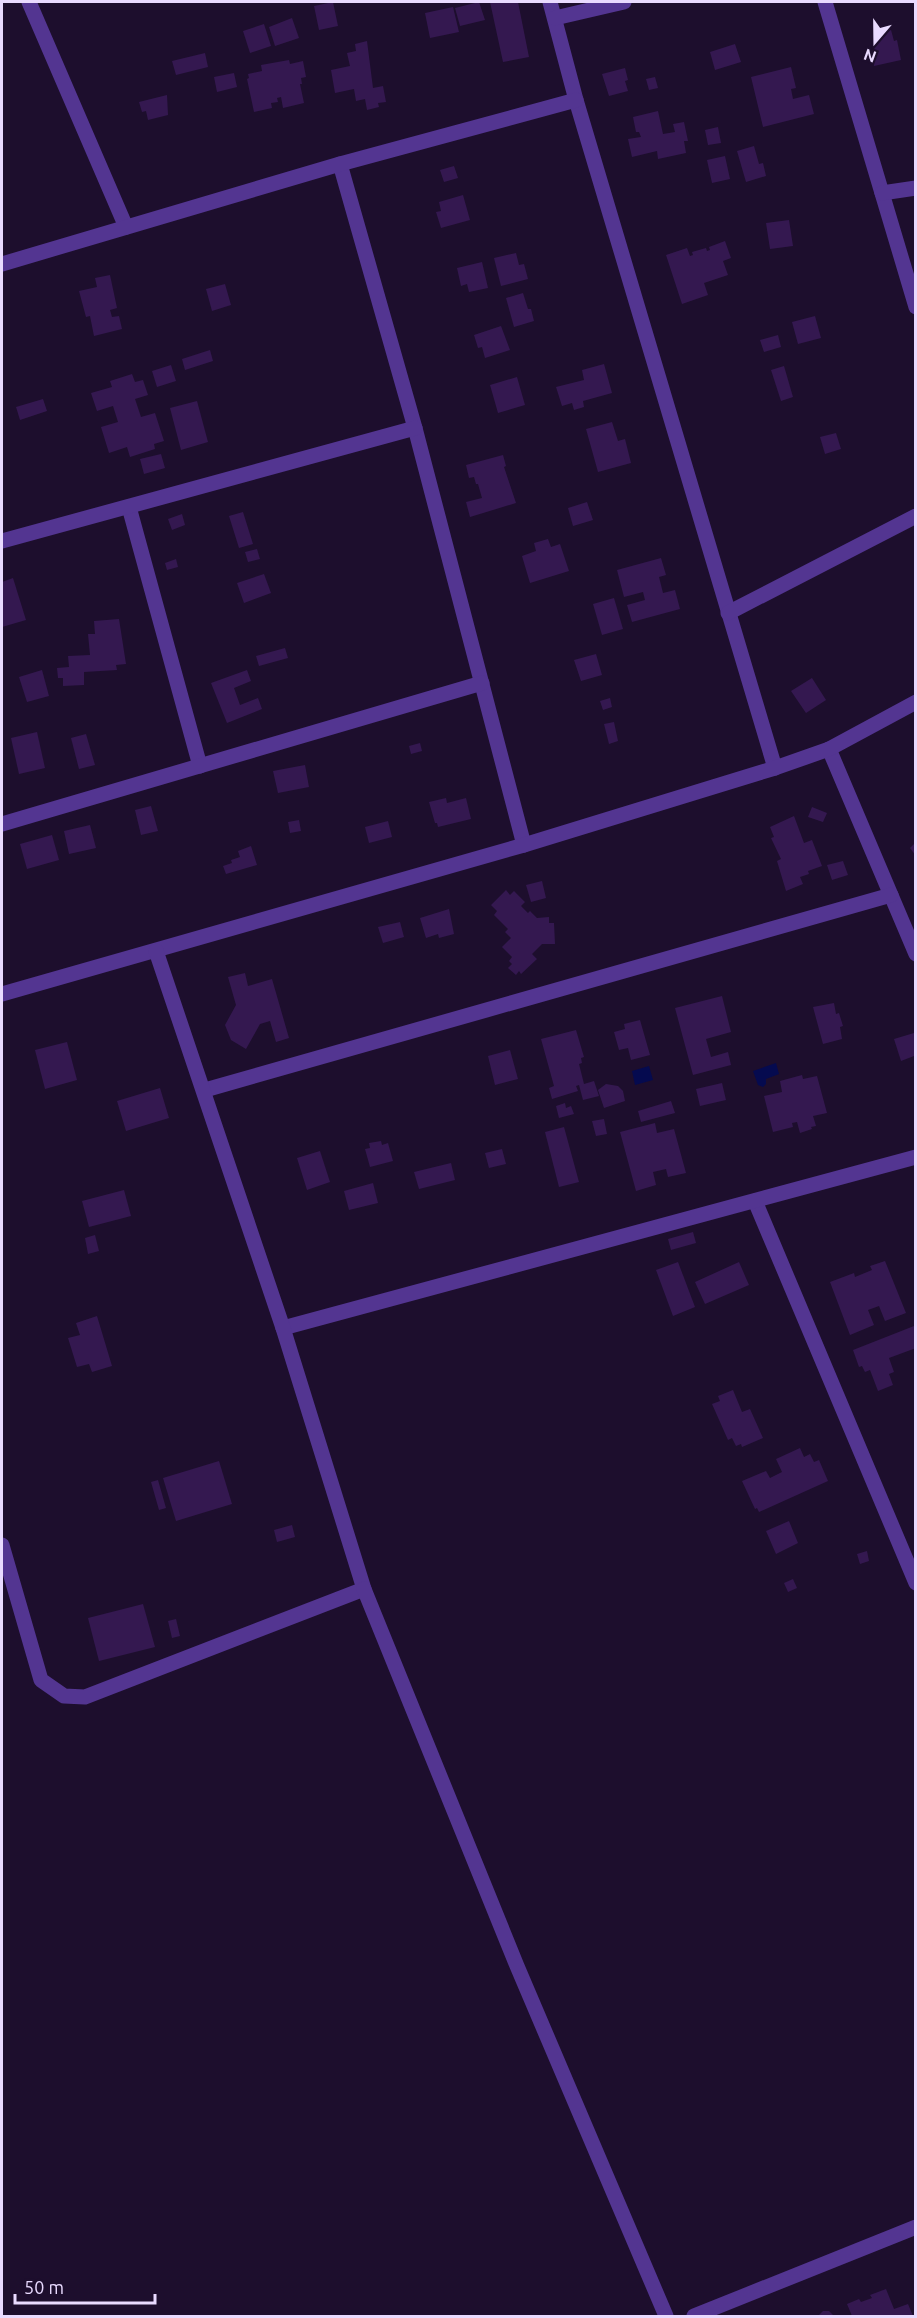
<svg xmlns="http://www.w3.org/2000/svg" width="917" height="2318" font-family="Ubuntu,sans-serif">
<style>
.water{fill:#050a4f}
.building{fill:#341850}
.lines{fill:none;stroke-linecap:round;stroke-linejoin:round}
.street{stroke:#533591;stroke-width:15}
</style>
<rect width="100%" height="100%" fill="#1d0e2d"/>
<g class="water">
<path d="M776,1063L779,1074L766,1079V1084L763,1087L758,1085L753,1071Z"/>
<path d="M649,1066L653,1080L635,1085L632,1071Z"/>
</g>
<g class="building">
<path d="M333,2L338,26L319,30L314,6Z"/>
<path d="M479,2L485,20L460,26L455,8Z"/>
<path d="M490,2H518L529,57L503,62Z"/>
<path d="M453,7L459,32L430,38L425,13Z"/>
<path d="M292,18L299,38L275,46L269,27Z"/>
<path d="M264,24L271,46L250,53L243,31Z"/>
<path d="M891,30L894,41L897,40L901,60L874,66L872,57L875,56L871,35Z"/>
<path d="M367,41L373,88L383,86L386,102L378,103L379,107L367,110L365,99L356,101L354,89L335,93L331,70L350,66L347,53L356,51L355,44Z"/>
<path d="M735,44L741,62L715,70L710,52Z"/>
<path d="M205,53L208,67L176,75L172,61Z"/>
<path d="M289,60L290,64L303,61L306,77L301,78L302,84H300L304,103L283,108L281,97L277,98L278,102L271,103L272,108L254,112L247,79L249,78L248,74L262,71L261,65Z"/>
<path d="M791,67L796,88L791,89L793,99L809,95L814,114L763,127L751,77Z"/>
<path d="M625,68L628,80L625,81L628,91L609,96L602,74Z"/>
<path d="M234,73L237,87L217,92L214,77Z"/>
<path d="M655,77L658,88L649,90L646,79Z"/>
<path d="M167,95L168,115L148,120L146,111L142,112L139,102Z"/>
<path d="M658,111L663,134L675,132L673,124L684,122L688,141H684L686,153L658,159L657,151L632,157L628,139L641,137L639,132H636L633,117Z"/>
<path d="M718,127L721,143L708,145L705,130Z"/>
<path d="M754,146L759,164L763,163L766,176L746,182L737,151Z"/>
<path d="M725,156L730,179L712,183L707,160Z"/>
<path d="M454,166L458,178L444,182L440,170Z"/>
<path d="M463,195L470,220L441,228L436,212L441,211L439,202Z"/>
<path d="M789,220L793,246L770,249L766,223Z"/>
<path d="M725,241L731,258L723,261L728,275L704,283L708,295L682,304L666,255L687,248L690,256L693,255L692,252L706,248L707,251L710,250L709,247Z"/>
<path d="M516,253L519,265L524,264L528,279L501,286L494,258Z"/>
<path d="M482,262L488,288L469,292L467,284L461,286L457,268Z"/>
<path d="M110,275L117,308L110,310L112,317L119,316L122,329L94,336L90,316L86,317L79,291L97,287L95,278Z"/>
<path d="M225,284L231,305L212,311L206,289Z"/>
<path d="M523,293L528,309H531L534,321L514,327L506,298Z"/>
<path d="M815,316L821,338L798,344L792,322Z"/>
<path d="M501,326L510,350L485,358L482,347L478,348L474,335Z"/>
<path d="M778,335L781,347L764,352L760,340Z"/>
<path d="M210,350L213,361L185,370L182,359Z"/>
<path d="M604,364L612,393L583,401L584,407L574,410L572,403L562,406L556,387L584,380L582,370Z"/>
<path d="M171,365L176,381L157,387L152,371Z"/>
<path d="M784,366L793,397L781,401L771,370Z"/>
<path d="M132,374L135,382L143,380L148,395L135,399L141,417L155,413L164,441L154,444L155,449L130,457L127,447L109,453L101,427L118,422L113,406L97,411L91,393L112,387L110,381Z"/>
<path d="M517,377L525,405L498,413L490,385Z"/>
<path d="M43,399L47,411L20,420L16,407Z"/>
<path d="M197,401L208,442L181,450L170,408Z"/>
<path d="M612,422L618,441L625,439L631,463L598,472L586,429Z"/>
<path d="M836,433L841,449L825,454L820,437Z"/>
<path d="M161,454L165,468L144,474L140,459Z"/>
<path d="M503,455L506,466L504,467L516,503L470,517L466,502L482,498L478,484H476L474,477L469,478L466,465Z"/>
<path d="M587,502L593,520L573,526L568,508Z"/>
<path d="M243,512L253,544L239,548L229,516Z"/>
<path d="M182,514L185,525L172,530L168,519Z"/>
<path d="M548,539L551,547L560,544L569,571L530,583L522,556L536,551L534,543Z"/>
<path d="M257,549L260,559L248,562L245,552Z"/>
<path d="M661,558L666,575L659,577L663,593L675,590L680,609L632,622L627,605L645,600L643,592L624,597L617,570Z"/>
<path d="M176,559L178,567L167,570L165,563Z"/>
<path d="M264,574L271,593L244,603L237,583Z"/>
<path d="M13,578L26,620L2,627V582Z"/>
<path d="M614,598L623,629L602,635L593,604Z"/>
<path d="M119,619L126,664L116,665L117,670L84,672V685L63,686V678H58L57,668L69,667L68,656L90,655L88,634H95L94,621Z"/>
<path d="M285,648L288,658L259,666L256,656Z"/>
<path d="M596,654L602,675L581,681L574,660Z"/>
<path d="M42,670L49,696L27,702L19,677Z"/>
<path d="M247,670L251,681L234,688L240,705L258,698L262,709L227,723L211,683Z"/>
<path d="M812,678L826,700L806,713L791,691Z"/>
<path d="M610,698L612,707L603,710L600,701Z"/>
<path d="M614,722L618,741L609,744L604,724Z"/>
<path d="M37,732L45,768L19,774L11,738Z"/>
<path d="M86,734L95,765L79,769L71,738Z"/>
<path d="M420,743L422,751L411,754L409,746Z"/>
<path d="M305,765L309,787L278,793L273,771Z"/>
<path d="M446,798L447,803L466,798L471,819L438,827L437,823H435L429,802Z"/>
<path d="M151,806L158,831L141,835L135,810Z"/>
<path d="M812,807L827,813L823,822L808,817Z"/>
<path d="M794,816L804,843L812,840L822,866L808,871L809,874L800,877L803,884L786,891L777,861L781,859L771,838L774,837L770,827Z"/>
<path d="M299,820L301,831L290,833L288,822Z"/>
<path d="M388,821L392,837L369,843L365,827Z"/>
<path d="M90,825L96,848L69,854L64,831Z"/>
<path d="M52,835L59,860L27,869L20,844Z"/>
<path d="M916,842V856L910,848Z"/>
<path d="M251,846L257,865L226,874L223,866L232,863L231,860L240,857L238,851Z"/>
<path d="M843,861L848,875L832,880L827,865Z"/>
<path d="M542,881L546,898L531,902L526,885Z"/>
<path d="M506,890L510,895L514,891L525,902L521,906L528,913L530,911L537,918L549,917V923H554L555,944H542L532,954L537,959L521,974L519,971L516,975L508,968L512,964L509,961L512,957L502,947L511,938L505,932L508,929L494,915L497,911L491,905Z"/>
<path d="M449,909L454,934L439,938L438,934L426,938L420,918Z"/>
<path d="M400,922L404,937L383,943L378,927Z"/>
<path d="M245,973L248,986L272,979L289,1038L276,1042L270,1021L260,1024L246,1049L231,1040L225,1025L236,1005L228,977Z"/>
<path d="M722,996L731,1032L706,1039L711,1057L728,1052L731,1065L693,1075L675,1008Z"/>
<path d="M834,1003L836,1014L839,1013L843,1026L840,1027L842,1039L823,1044L813,1007Z"/>
<path d="M640,1020L650,1055L631,1060L628,1048L619,1050L614,1032L625,1029L624,1024Z"/>
<path d="M576,1030L584,1057L581,1058L582,1063L579,1064L584,1084L594,1081L599,1096L583,1100L579,1085L576,1086L578,1091L552,1099L549,1088L554,1086L541,1039Z"/>
<path d="M914,1033V1056L901,1061L894,1039Z"/>
<path d="M67,1042L77,1080L45,1089L35,1050Z"/>
<path d="M510,1050L518,1079L495,1085L488,1056Z"/>
<path d="M802,1075L803,1079L817,1076L827,1113L813,1116L816,1126L811,1127L812,1129L800,1133L797,1122L792,1123L793,1127L773,1132L764,1096L782,1092L780,1081Z"/>
<path d="M722,1083L726,1100L700,1106L696,1089Z"/>
<path d="M606,1084L618,1086L623,1091L625,1101L604,1108L598,1090Z"/>
<path d="M160,1088L169,1118L126,1131L117,1101Z"/>
<path d="M671,1101L675,1113L641,1122L638,1111Z"/>
<path d="M565,1103L566,1108L571,1106L574,1114L559,1118L556,1106Z"/>
<path d="M604,1119L607,1134L596,1136L592,1121Z"/>
<path d="M655,1123L657,1133L674,1129L686,1173L668,1177L666,1169L653,1172L656,1185L636,1191L620,1132Z"/>
<path d="M564,1127L579,1182L559,1187L545,1132Z"/>
<path d="M381,1141L382,1145L388,1143L393,1161L370,1167L365,1149L370,1148L369,1143Z"/>
<path d="M502,1149L506,1164L489,1168L485,1153Z"/>
<path d="M320,1151L330,1182L307,1190L297,1158Z"/>
<path d="M451,1163L455,1180L419,1189L414,1172Z"/>
<path d="M373,1183L378,1203L349,1210L344,1191Z"/>
<path d="M124,1190L131,1216L89,1227L82,1201Z"/>
<path d="M693,1232L696,1243L671,1250L668,1239Z"/>
<path d="M95,1235L99,1251L88,1254L85,1238Z"/>
<path d="M885,1261L906,1313L885,1321L879,1306L868,1310L874,1325L850,1335L830,1282L854,1273L855,1277L872,1270L870,1266Z"/>
<path d="M678,1262L695,1307L673,1316L656,1270Z"/>
<path d="M739,1262L749,1285L705,1304L695,1282Z"/>
<path d="M97,1316L112,1366L92,1372L89,1364L77,1367L68,1338L80,1335L76,1323Z"/>
<path d="M914,1326L916,1348L889,1358L894,1372L889,1374L893,1385L878,1391L870,1370L865,1372L862,1366L859,1367L853,1350Z"/>
<path d="M733,1390L742,1412L750,1409L763,1438L742,1447L741,1444L736,1446L732,1438L728,1440L712,1404L720,1401L718,1396Z"/>
<path d="M800,1448L804,1457L810,1454L814,1462L819,1460L828,1481L759,1512L757,1508L755,1509L742,1481L766,1471L770,1478L782,1472L776,1459Z"/>
<path d="M219,1461L232,1504L176,1521L163,1478Z"/>
<path d="M158,1480L166,1508L159,1510L151,1482Z"/>
<path d="M789,1521L798,1543L776,1554L766,1531Z"/>
<path d="M292,1525L295,1537L277,1542L274,1530Z"/>
<path d="M867,1551L869,1561L860,1564L857,1554Z"/>
<path d="M793,1579L797,1588L788,1592L784,1583Z"/>
<path d="M143,1604L155,1647L99,1661L88,1618Z"/>
<path d="M176,1619L180,1636L172,1638L168,1621Z"/>
<path d="M886,2289L894,2309L908,2304L913,2316H852L847,2304L859,2299L861,2302L872,2298L870,2295Z"/>
<path d="M823,2311H829L834,2316H818Z"/>
</g>
<g class="lines">
<g class="street">
<path d="M29,2L126,227"/>
<path d="M550,2L576,100L775,768"/>
<path d="M825,2L916,307"/>
<path d="M555,18L624,2"/>
<path d="M340,164L415,428L524,845"/>
<path d="M882,193L916,188"/>
<path d="M2,264L340,164L576,100"/>
<path d="M129,507L200,766"/>
<path d="M2,541L415,428"/>
<path d="M728,613L916,516"/>
<path d="M829,749L916,954"/>
<path d="M2,824L482,683"/>
<path d="M2,994L524,845L775,768L829,749L916,702"/>
<path d="M205,1090L891,895"/>
<path d="M755,1201L916,1583"/>
<path d="M283,1328L916,1157"/>
<path d="M2,1545L41,1680L64,1696L85,1697L364,1589L283,1328L156,951"/>
<path d="M364,1589L517,1966L666,2316"/>
<path d="M694,2316L916,2227"/>
</g>
</g>
<rect width="917" height="2318" fill="none" stroke="#e9daff" stroke-width="6"/>
<g transform="translate(875 42) rotate(200)" stroke="#1d0e2d" stroke-width="4.5" paint-order="stroke">
<path d="M0-4.5L10 22L0 15L-10 22Z" fill="#e9daff"/>
<text y="-9" font-size="16" font-weight="bold" text-anchor="middle" fill="#e9daff">N</text>
</g>
<path d="M15 2294v9h140v-9" fill="none" stroke="#e9daff" stroke-width="3"/>
<text x="24" y="2294" font-size="18" fill="#e9daff" stroke="#1d0e2d" stroke-width="4.5" paint-order="stroke">50 m</text>
</svg>
